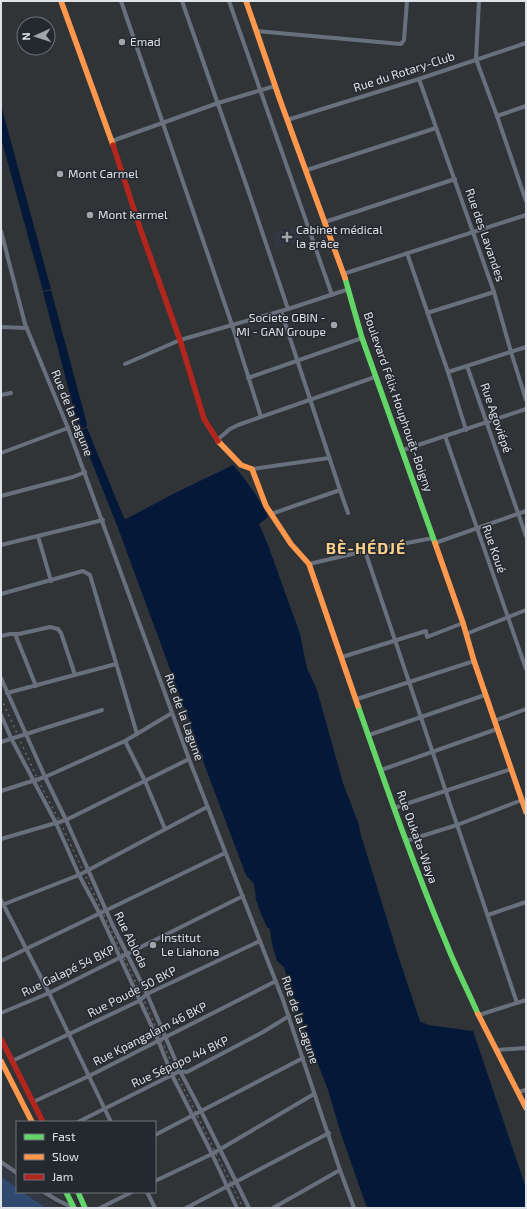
<svg xmlns="http://www.w3.org/2000/svg" width="527" height="1209" font-family="'Exo 2',sans-serif">
<style>
.built{fill:#313843}
.green{fill:#30496e}
.water{fill:#04183a}
.lines{fill:none;stroke-linecap:round;stroke-linejoin:round}
.street{stroke:#68707d;stroke-width:4}
.fast{stroke:#63d668;stroke-width:5.5}
.slow{stroke:#ff974d;stroke-width:5.5}
.jam{stroke:#b3261e;stroke-width:5.5}
.rail{stroke:#646a72;stroke-width:1.5;stroke-dasharray:2 4;stroke-linecap:butt}
.poi-dot{fill:#a2a5a9;stroke:#242930;stroke-width:1.5}
.labels{text-anchor:middle;stroke-width:3;stroke-linejoin:round;paint-order:stroke}
.poi-label{font-size:12px;fill:#dfe2e7;stroke:#242930;text-anchor:start}
.street-label{font-size:12px;fill:#dfe2e7;stroke:#242930}
.district-label{font-size:16px;font-weight:bold;letter-spacing:1px;fill:#fcd08b;stroke:#242930}
</style>
<rect width="100%" height="100%" fill="#313437"/>
<g class="built">
<path d="M298,226L303,240L276,248L272,234Z"/>
<path d="M1,1165L17,1177V1192H38L60,1208H1Z"/>
</g>
<path class="green" d="M1,1177L17,1188V1192H22L46,1208H1Z"/>
<g class="water">
<path d="M1,105L51,289L43,291L1,138Z"/>
<path d="M51,290L87,424V427L79,429L43,292Z"/>
<path d="M87,428L124,518L126,519L173,494L233,465C247,481 259,498 268,517L259,524L268,545L300,634L307,668L317,690L343,783L359,825L360,832L398,955L420,1021L428,1025L473,1031L526,1188V1208H367L341,1134L328,1090L298,1012L284,967L277,961L272,944L270,929L267,927L261,914L256,900L254,884L246,875L203,761V755L200,752L186,710L184,707L118,528L79,430Z"/>
</g>
<g class="lines">
<g class="street">
<path d="M121,1L232,325L261,417"/>
<path d="M182,1L248,190L288,309"/>
<path d="M229,1L332,295"/>
<path d="M479,1L476,59L497,116L526,201"/>
<path d="M256,31L401,44L404,40L407,1"/>
<path d="M419,79L494,292L511,352L526,400"/>
<path d="M497,116L526,106"/>
<path d="M287,120L419,79L526,43"/>
<path d="M112,141L218,103L275,86"/>
<path d="M307,170L436,128"/>
<path d="M325,222L455,179"/>
<path d="M1,231L25,324L68,428L189,759L283,1000L340,1170L354,1208"/>
<path d="M407,253L448,372L466,430"/>
<path d="M343,274L526,215"/>
<path d="M281,311L340,490L348,513"/>
<path d="M427,313L494,292"/>
<path d="M1,327L27,328"/>
<path d="M125,364L180,340L288,309L349,289"/>
<path d="M467,366L526,536"/>
<path d="M448,372L526,347"/>
<path d="M248,378L362,338"/>
<path d="M1,395L11,393"/>
<path d="M445,436L526,669"/>
<path d="M217,440L230,429L238,425L375,377"/>
<path d="M403,450L526,409"/>
<path d="M1,453L68,428"/>
<path d="M252,469L329,458"/>
<path d="M1,496L73,477L85,472"/>
<path d="M271,514L340,490"/>
<path d="M38,536L51,581"/>
<path d="M435,543L526,511"/>
<path d="M1,545L103,520"/>
<path d="M365,551L517,1003"/>
<path d="M309,564L365,551L433,538"/>
<path d="M1,594L83,571L90,575L137,734"/>
<path d="M15,634L36,686"/>
<path d="M466,634L526,610"/>
<path d="M1,636L10,634H19L50,627L58,629L61,633L75,675"/>
<path d="M342,657L426,631L427,637L463,623"/>
<path d="M1,678L45,777L66,820L113,926L147,994L180,1071L201,1111L249,1208"/>
<path d="M7,693L116,664"/>
<path d="M357,699L474,661"/>
<path d="M1,715L11,738L56,823L79,875L100,914L158,1040L172,1075L212,1154L237,1208"/>
<path d="M494,721L526,709"/>
<path d="M369,735L485,695"/>
<path d="M125,741L145,781L165,829"/>
<path d="M1,742L102,710"/>
<path d="M381,770L497,729"/>
<path d="M1,791L45,777L125,741L172,713"/>
<path d="M394,808L511,769"/>
<path d="M1,839L66,820L189,759"/>
<path d="M406,841L457,825L522,800"/>
<path d="M1,900L49,993L111,1122"/>
<path d="M2,905L79,875L207,807"/>
<path d="M488,915L526,902"/>
<path d="M1,961L225,853"/>
<path d="M1,1013L49,993L243,896"/>
<path d="M479,1015L526,1000"/>
<path d="M497,1050L526,1048"/>
<path d="M12,1061L139,1001L147,994L260,941"/>
<path d="M518,1092L526,1090"/>
<path d="M33,1102L89,1076L276,981"/>
<path d="M78,1122L180,1071L187,1072L263,1032L289,1016"/>
<path d="M155,1135L303,1058"/>
<path d="M1,1162L17,1173"/>
<path d="M155,1181L212,1154L314,1094"/>
<path d="M44,1192L57,1200L74,1208"/>
<path d="M147,1192L155,1208"/>
<path d="M100,1208L132,1192"/>
<path d="M186,1208L329,1133"/>
<path d="M273,1208L340,1170"/>
</g>
<g class="fast">
<path d="M345,278L362,338L435,543"/>
<path d="M358,706C386,786 414,867 447,945C456,968 468,991 478,1014"/>
<path d="M66,1192L74,1208"/>
<path d="M78,1192L85,1208"/>
</g>
<g class="slow">
<path d="M61,1L113,145"/>
<path d="M246,1L280,100L345,278"/>
<path d="M218,441L241,465L252,469L266,506L291,544L309,564L358,706"/>
<path d="M435,543L463,623L474,661L526,812"/>
<path d="M478,1014L526,1108"/>
<path d="M1,1061L32,1122"/>
</g>
<g class="jam">
<path d="M113,145L141,231L180,340L204,419L218,441"/>
<path d="M1,1039L43,1122"/>
</g>
<path class="rail" d="M1,698L38,780L60,822L143,998L176,1073L243,1208"/>
</g>
<g class="poi-dot">
<circle cx="122" cy="42" r="4"/>
<circle cx="60" cy="174" r="4"/>
<circle cx="90" cy="215" r="4"/>
<path d="M285 231h4v4h4v4h-4v4h-4v-4h-4v-4h4z"/>
<circle cx="334" cy="325" r="4"/>
<circle cx="153" cy="945" r="4"/>
</g>
<g class="labels">
<g class="poi-label">
<text x="130" y="46">Emad</text>
<text x="68" y="178">Mont Carmel</text>
<text x="98" y="219">Mont karmel</text>
<text x="296" y="234">Cabinet médical<tspan x="296" dy="14">la grâce</tspan></text>
<text x="326" y="322" text-anchor="end">Societe GBIN -<tspan x="326" dy="14">MI - GAN Groupe</tspan></text>
<text x="161" y="942">Institut<tspan x="161" dy="14">Le Liahona</tspan></text>
</g>
<g class="street-label">
<text transform="translate(404 72) rotate(-18)" y="4">Rue du Rotary-Club</text>
<text transform="translate(485 235) rotate(71)" y="4">Rue des Lavandes</text>
<text transform="translate(398 402) rotate(71)" y="4">Boulevard Félix Houphouët-Boigny</text>
<text transform="translate(72 413) rotate(68)" y="4">Rue de la Lagune</text>
<text transform="translate(496 418) rotate(71)" y="4">Rue Agoviépé</text>
<text transform="translate(494 549) rotate(71)" y="4">Rue Koué</text>
<text transform="translate(184 717) rotate(70)" y="4">Rue de la Lagune</text>
<text transform="translate(417 837) rotate(70)" y="4">Rue Oukata-Waya</text>
<text transform="translate(131 940) rotate(64)" y="4">Rue Abloda</text>
<text transform="translate(68 971) rotate(-26)" y="4">Rue Galapé 54 BKP</text>
<text transform="translate(132 992) rotate(-27)" y="4">Rue Poude 50 BKP</text>
<text transform="translate(300 1020) rotate(71)" y="4">Rue de la Lagune</text>
<text transform="translate(150 1034) rotate(-27)" y="4">Rue Kpangalam 46 BKP</text>
<text transform="translate(180 1062) rotate(-25)" y="4">Rue Sépopo 44 BKP</text>
</g>
<g class="district-label">
<text x="366" y="554">BÈ-HÉDJÉ</text>
</g>
</g>
<rect width="527" height="1209" fill="none" stroke="#dfe2e7" stroke-width="4"/>
<rect x="16" y="1121" width="140" height="72" fill="#242930" stroke="#6f7379"/>
<rect x="24" y="1134" width="20" height="6" fill="#63d668" stroke="#6f7379"/>
<text x="52" y="1141" font-size="12" fill="#dfe2e7">Fast</text>
<rect x="24" y="1154" width="20" height="6" fill="#ff974d" stroke="#6f7379"/>
<text x="52" y="1161" font-size="12" fill="#dfe2e7">Slow</text>
<rect x="24" y="1174" width="20" height="6" fill="#b3261e" stroke="#6f7379"/>
<text x="52" y="1181" font-size="12" fill="#dfe2e7">Jam</text>
<g transform="translate(36 36) rotate(267)"><circle r="19" fill="#242930" stroke="#6f7379"/>
<path d="M0-3L7 15L0 10L-7 15Z" fill="#a2a5a9"/>
<text y="-6" font-size="11" font-weight="bold" text-anchor="middle" fill="#dfe2e7">N</text>
</g>
</svg>
